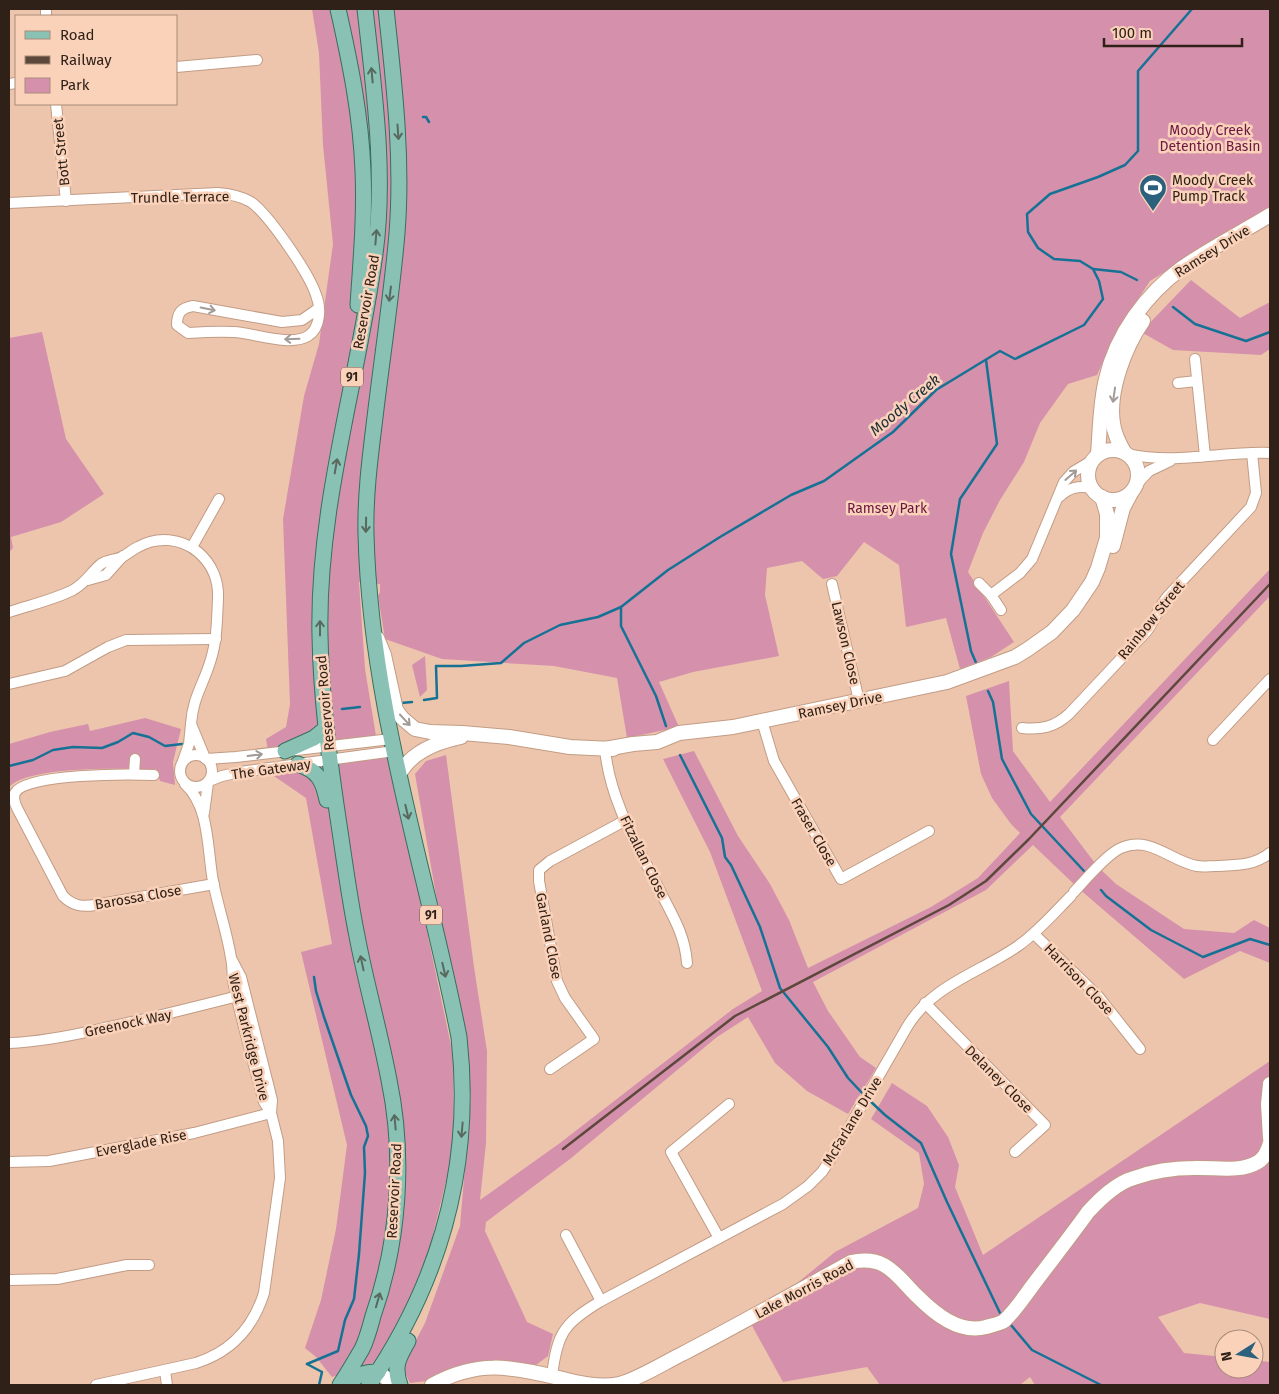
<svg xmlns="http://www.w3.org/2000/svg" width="1279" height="1394" font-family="'Fira Sans',sans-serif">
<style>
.green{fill:#d590ac}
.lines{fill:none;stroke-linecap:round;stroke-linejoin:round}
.stream{stroke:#167295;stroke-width:2.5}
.street-casing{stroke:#c29c85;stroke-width:12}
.secondary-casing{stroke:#c29c85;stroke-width:16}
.primary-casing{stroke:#36705d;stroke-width:17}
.street{stroke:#fff;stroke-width:10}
.secondary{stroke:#fff;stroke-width:14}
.primary{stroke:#89c2b4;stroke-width:15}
.rail{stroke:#5d483c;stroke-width:2.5}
.oneway{stroke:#58695e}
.oneway2{stroke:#a29b97}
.labels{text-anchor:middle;stroke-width:5;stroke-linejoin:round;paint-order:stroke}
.shield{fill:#fad2ba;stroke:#6d5649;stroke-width:1}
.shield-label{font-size:12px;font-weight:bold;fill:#302118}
.park-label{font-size:14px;fill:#6b1543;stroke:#fad2ba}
.street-label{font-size:14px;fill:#302118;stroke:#fad2ba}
.poi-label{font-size:14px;fill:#302118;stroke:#fad2ba;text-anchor:start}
.water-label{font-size:15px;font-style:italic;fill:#1a2d38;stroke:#fad2ba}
</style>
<rect width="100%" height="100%" fill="#edc5ad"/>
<g class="green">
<path d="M312,9H1270V208L1150,281L1118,329L1097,375L1068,384L1040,423L1024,462L1000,500L983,533L968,572L1014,642L991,657L960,669L946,618L906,627L899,565L864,542L837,576L823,579L802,561L767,568L765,595L779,656L693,672L659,682L679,727L627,738L617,678L554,666L442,659L385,639L378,596L380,592V584L359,582L365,669L376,736L332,740L268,751L266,739L286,727L290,704L283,519L304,396L319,344L333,244L323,145L319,53Z"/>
<path d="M1191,280L1240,318L1270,302V349L1261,355L1173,350L1141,332Z"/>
<path d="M42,332L66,439L104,494L61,522L11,537L13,548L9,552V338Z"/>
<path d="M1270,569V596L1060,817L1098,867L1116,884L1184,929L1234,933L1254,920L1270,928V963L1240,951L1184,979L1078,888L1033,845L986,890L813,982L828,1011L860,1057L876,1068L848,1114L807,1091L775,1063L748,1017L717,1037L570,1159L486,1222L485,1231L527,1322L553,1334L548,1356L532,1368L410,1383L402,1367L425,1323L460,1226L471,1096L415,774L426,761L446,755L474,967L487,1051L486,1143L480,1200L560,1143L733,1009L762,991L710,852L663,759L694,751L738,836L770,884L789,920L808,968L931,907L978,878L1020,833L1011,824L992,798L981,774L966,696L1009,681L1013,751L1050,802Z"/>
<path d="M425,656L427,690L420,697L412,665Z"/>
<path d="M145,718L181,729L173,762L175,785L160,781L156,769C124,769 30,765 9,787V744L50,732L88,724L90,731Z"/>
<path d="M387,756L411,856L453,1055L454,1148L424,1272L376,1362L332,1377L316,1357L305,1348L321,1300L336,1229L347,1145L301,952L332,944L306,798L271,774Z"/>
<path d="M1270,1061V1319L1200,1303L1158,1317L1184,1353L1224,1357V1369H1254V1360L1270,1362V1385H1035L1030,1377L1020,1385H880L867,1367L783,1382L750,1322L835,1252L918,1208L924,1184L919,1153L871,1119L892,1083L927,1106L948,1137L959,1165L955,1187L983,1255Z"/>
</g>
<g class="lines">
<g class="stream">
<path d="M423,117H426L429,122"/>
<path d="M1093,269L1121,272L1137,280"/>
<path d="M1173,307L1195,324L1246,341L1270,332"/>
<path d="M977,665L971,651L951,554L960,499L997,444L986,360"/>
<path d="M988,691L993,702L1002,759L1031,814L1084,871"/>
<path d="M424,700L437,698L436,666H461L501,663L524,643L560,625L598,617L621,607"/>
<path d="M401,703L412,702"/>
<path d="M342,709L360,707"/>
<path d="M666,726L656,696L621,626V607L668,570L720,537L791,495L824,481L893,432L936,390L1000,351L1015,359L1084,325L1103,299L1099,281L1093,269L1080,261L1054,259L1038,248L1028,232L1027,214L1050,194L1098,177L1125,165L1138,151V71L1192,9"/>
<path d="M680,755L722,838L725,857L731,865L760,927L780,988L828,1047L848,1078L864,1095"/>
<path d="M9,766L33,760L53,750L73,747L102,748L118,742L133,733L149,737L165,746L182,744"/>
<path d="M1101,890L1106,896L1151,930L1203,957L1250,939L1270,945"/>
<path d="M868,1099L885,1115L921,1143L947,1202L1000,1313"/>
<path d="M1011,1325L1032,1350L1101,1385"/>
<path d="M307,1364L338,1351L345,1320L354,1299L359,1254L365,1173L364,1147L368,1136L366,1126L351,1095L324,1017L316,991L314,977"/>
<path d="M307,1364L322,1372L319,1385"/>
</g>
<defs>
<g id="street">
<path d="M46,9V16"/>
<path d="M176,67L257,60"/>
<path d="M9,84L16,83"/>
<path d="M56,104L66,201"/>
<path d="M9,203L218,193C230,194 241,196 251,202C269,215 309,273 316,295C321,307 321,328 308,336C290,347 254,333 234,332C219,331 203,332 188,333L177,325C177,313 181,308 193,306L282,322L302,320L319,308"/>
<path d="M1195,359L1205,456"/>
<path d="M1178,383L1197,381"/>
<path d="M1128,454C1175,465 1223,451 1270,453"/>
<path d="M1137,484L1149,471L1170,461"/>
<path d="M1059,497C1069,488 1078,485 1092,488"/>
<path d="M192,547L219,499"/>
<path d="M88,580L106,575L123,556"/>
<path d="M979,583L991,595"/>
<path d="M832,584L859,701"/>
<path d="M1001,610L991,595L1020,573L1032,559L1064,482L1073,472L1093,460"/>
<path d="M9,612C30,605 53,600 73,590C87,582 90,573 101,564C107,560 115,560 122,557C128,554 133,549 138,547C157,536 181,538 198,552C212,564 219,581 218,599C217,619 217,640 211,659C204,684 193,696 191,724"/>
<path d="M9,684L65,671L108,647L126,640L216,639"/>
<path d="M762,721L774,761L841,879L929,831"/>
<path d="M1022,728C1041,730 1055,727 1069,714L1146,632C1155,621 1158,607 1168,596L1251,507L1256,493L1252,453"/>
<path d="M1213,740L1270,679"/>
<path d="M605,749C610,802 639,848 662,895C674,918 685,936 687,963"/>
<circle cx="196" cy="771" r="16"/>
<path d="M206,759L236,757L391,739"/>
<path d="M183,761L189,744L191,724L205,758"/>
<path d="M134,774L135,759"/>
<path d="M154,775C132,774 24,773 15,793C13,798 15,804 17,808L63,896C73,906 82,907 95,905L214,884"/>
<path d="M209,781L222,776L240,772L394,751"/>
<path d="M185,784C210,807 207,849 213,881C218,907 227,932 231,958C233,966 232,973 233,981C242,1022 253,1062 264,1102L271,1113"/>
<path d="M204,813L208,783"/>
<path d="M1074,892C1085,880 1107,854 1121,848C1150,835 1170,861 1197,866C1203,867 1210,866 1216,866C1236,865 1254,866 1270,853"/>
<path d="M1034,934L1098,996L1140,1049"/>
<path d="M925,1003L1045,1125L1015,1152"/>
<path d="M9,1043C40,1042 70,1036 100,1029C148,1019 195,1007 242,995"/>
<path d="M550,1069L594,1039L565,998L557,981L539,881V870L550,861L626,820"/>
<path d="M9,1162L49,1161L65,1158L194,1133L271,1113"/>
<path d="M566,1235L601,1301"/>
<path d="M719,1238L671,1152L729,1104"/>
<path d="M9,1280L57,1279L127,1265H149"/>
<path d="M165,1371L167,1385"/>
<path d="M552,1376C557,1333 564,1323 601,1301L783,1204L808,1186L822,1172L832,1157L907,1027C932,985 979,973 1018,946C1038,932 1054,913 1071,896"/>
<path d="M96,1385L196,1363C231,1352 253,1328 264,1293L280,1178L278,1141L271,1113L272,1100L241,977L232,960"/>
</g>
<g id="secondary">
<circle cx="1113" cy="475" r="25"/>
<path d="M1124,452C1119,443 1114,434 1113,423C1108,391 1125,347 1143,321"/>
<path d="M1098,454C1100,429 1100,403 1106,379C1116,335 1146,294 1182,268C1210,248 1241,233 1270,215"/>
<path d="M1113,546L1123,508L1131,493"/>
<path d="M377,638L384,655L396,710L402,718L415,729L430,732L462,733L509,737L570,747L613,749"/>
<path d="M605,749L633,744L657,742L679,733L733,727L947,682L1015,657L1028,649L1052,632L1073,610L1092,582L1098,568L1107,538V514L1102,497"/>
<path d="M399,775C410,753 437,742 461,737"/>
<path d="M1270,1084L1268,1104L1270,1138"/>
<path d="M378,1372L395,1385"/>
<path d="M432,1385C477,1360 510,1366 559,1378C578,1383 600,1388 619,1384C637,1380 667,1361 684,1353C740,1324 795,1293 851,1262C886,1255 895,1274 917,1296C935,1314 959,1334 986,1327C992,1325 1000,1324 1004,1321C1015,1311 1024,1297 1033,1285C1051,1261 1070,1237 1088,1212C1100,1199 1116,1183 1134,1178C1153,1171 1173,1168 1194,1168C1214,1167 1240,1173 1258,1162C1265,1158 1268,1150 1270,1143"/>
</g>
<g id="primary">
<path d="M338,9C350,62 361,116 363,171C365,216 361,260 358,305"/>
<path d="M285,751L314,738L325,729"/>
<path d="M298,764C318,771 323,780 327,800"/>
<path d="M340,1385C348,1373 355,1361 362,1349C367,1339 370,1327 373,1316C399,1242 405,1157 389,1080C380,1032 366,984 357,936C349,897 344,857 338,818C329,757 321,697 320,636C317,507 358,381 375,254C386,173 374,90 365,9"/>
<path d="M349,1385C356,1374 365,1372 378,1372"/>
<path d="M369,1385C441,1280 473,1163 459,1037C426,869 370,706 366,534C365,492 371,451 376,409C383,351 392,292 397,233C403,158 394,83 386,9"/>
<path d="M400,1385C393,1366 399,1357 408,1341"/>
</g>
</defs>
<use href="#street" class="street-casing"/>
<use href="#secondary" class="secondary-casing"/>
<use href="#primary" class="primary-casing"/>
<use href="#street" class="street"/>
<use href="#secondary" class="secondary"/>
<use href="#primary" class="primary"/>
<path class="rail" d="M563,1149L735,1016L949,905L986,881L1029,839L1270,584"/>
</g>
<defs><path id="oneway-shaft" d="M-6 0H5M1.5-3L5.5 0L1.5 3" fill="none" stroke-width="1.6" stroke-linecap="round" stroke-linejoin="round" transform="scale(1.25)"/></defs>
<g class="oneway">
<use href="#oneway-shaft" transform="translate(372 75) rotate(-95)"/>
<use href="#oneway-shaft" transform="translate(398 132) rotate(86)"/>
<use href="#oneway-shaft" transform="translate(376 237) rotate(-85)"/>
<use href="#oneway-shaft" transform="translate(390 294) rotate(97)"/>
<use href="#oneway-shaft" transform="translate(336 466) rotate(-80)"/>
<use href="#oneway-shaft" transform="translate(366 525) rotate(91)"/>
<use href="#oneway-shaft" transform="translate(320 628) rotate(-90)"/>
<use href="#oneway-shaft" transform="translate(407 812) rotate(77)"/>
<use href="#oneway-shaft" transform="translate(362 963) rotate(-102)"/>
<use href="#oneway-shaft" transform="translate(444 970) rotate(77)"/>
<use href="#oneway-shaft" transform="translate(395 1122) rotate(-95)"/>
<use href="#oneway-shaft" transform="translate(462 1130) rotate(95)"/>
<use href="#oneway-shaft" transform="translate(378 1300) rotate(-74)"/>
</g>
<g class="oneway2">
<use href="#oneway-shaft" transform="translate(208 309) rotate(11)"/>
<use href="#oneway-shaft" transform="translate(292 339) rotate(178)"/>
<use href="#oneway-shaft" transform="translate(1114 395) rotate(98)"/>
<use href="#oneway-shaft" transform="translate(1071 475) rotate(-41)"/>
<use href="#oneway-shaft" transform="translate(405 720) rotate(47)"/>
<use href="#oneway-shaft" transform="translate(255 755) rotate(-7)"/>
</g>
<defs>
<symbol id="stadium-pin" viewBox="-11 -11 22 30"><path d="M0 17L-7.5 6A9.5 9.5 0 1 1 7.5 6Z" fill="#2b617c" stroke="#fad2ba"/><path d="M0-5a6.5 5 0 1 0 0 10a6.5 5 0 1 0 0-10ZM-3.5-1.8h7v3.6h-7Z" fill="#fff"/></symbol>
</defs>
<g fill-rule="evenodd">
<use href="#stadium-pin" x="1137" y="172" width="32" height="43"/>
</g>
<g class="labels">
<g class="shield">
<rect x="341" y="367.5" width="22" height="19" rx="4"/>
<rect x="420" y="905.5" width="22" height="19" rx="4"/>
</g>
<g class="shield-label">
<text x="352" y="381">91</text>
<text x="431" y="919">91</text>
</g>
<g class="park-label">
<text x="1210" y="135">Moody Creek<tspan x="1210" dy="16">Detention Basin</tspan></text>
<text x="887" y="513">Ramsey Park</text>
</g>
<g class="street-label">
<text transform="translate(61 152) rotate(-96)" y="5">Bott Street</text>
<text transform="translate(180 197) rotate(-1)" y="5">Trundle Terrace</text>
<text transform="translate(1212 251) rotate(-32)" y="5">Ramsey Drive</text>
<text transform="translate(366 302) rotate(-80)" y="5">Reservoir Road</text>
<text transform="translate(1151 620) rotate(-51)" y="5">Rainbow Street</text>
<text transform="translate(846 643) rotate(77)" y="5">Lawson Close</text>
<text transform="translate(325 703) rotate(-95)" y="5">Reservoir Road</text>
<text transform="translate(840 705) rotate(-12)" y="5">Ramsey Drive</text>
<text transform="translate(271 769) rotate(-8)" y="5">The Gateway</text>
<text transform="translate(814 832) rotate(60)" y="5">Fraser Close</text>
<text transform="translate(644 857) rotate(64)" y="5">Fitzallan Close</text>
<text transform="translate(138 897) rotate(-10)" y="5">Barossa Close</text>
<text transform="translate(549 936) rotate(79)" y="5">Garland Close</text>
<text transform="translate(1079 979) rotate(46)" y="5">Harrison Close</text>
<text transform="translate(128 1023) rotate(-12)" y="5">Greenock Way</text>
<text transform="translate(249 1037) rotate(76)" y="5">West Parkridge Drive</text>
<text transform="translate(999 1079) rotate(45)" y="5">Delaney Close</text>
<text transform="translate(852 1121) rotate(-59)" y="5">McFarlane Drive</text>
<text transform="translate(141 1143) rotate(-11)" y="5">Everglade Rise</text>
<text transform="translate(394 1191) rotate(-87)" y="5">Reservoir Road</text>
<text transform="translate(804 1289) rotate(-28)" y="5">Lake Morris Road</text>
</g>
<g class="poi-label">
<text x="1172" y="185">Moody Creek<tspan x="1172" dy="16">Pump Track</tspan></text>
</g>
<g class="water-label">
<text transform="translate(905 405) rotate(-40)" y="5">Moody Creek</text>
</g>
</g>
<rect width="1279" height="1394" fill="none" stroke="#302118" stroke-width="20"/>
<rect x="15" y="15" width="162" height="90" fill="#fad2ba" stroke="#a98b79"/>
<rect x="25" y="31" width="25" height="8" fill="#89c2b4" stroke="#a98b79"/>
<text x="60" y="40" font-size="15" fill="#302118">Road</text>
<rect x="25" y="56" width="25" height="8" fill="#5d483c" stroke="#a98b79"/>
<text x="60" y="65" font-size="15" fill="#302118">Railway</text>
<rect x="25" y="78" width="25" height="15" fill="#d590ac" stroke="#a98b79"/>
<text x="60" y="90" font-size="15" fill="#302118">Park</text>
<g transform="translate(1239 1354) rotate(259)"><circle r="24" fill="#fad2ba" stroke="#a98b79"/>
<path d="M0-4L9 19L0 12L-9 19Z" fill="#2b617c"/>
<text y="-8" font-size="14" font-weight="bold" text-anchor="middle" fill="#302118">N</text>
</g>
<path d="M1104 38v8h138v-8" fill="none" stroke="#302118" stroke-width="2.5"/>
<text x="1112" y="38" font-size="15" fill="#302118" stroke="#fad2ba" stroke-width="4" paint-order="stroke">100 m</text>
</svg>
